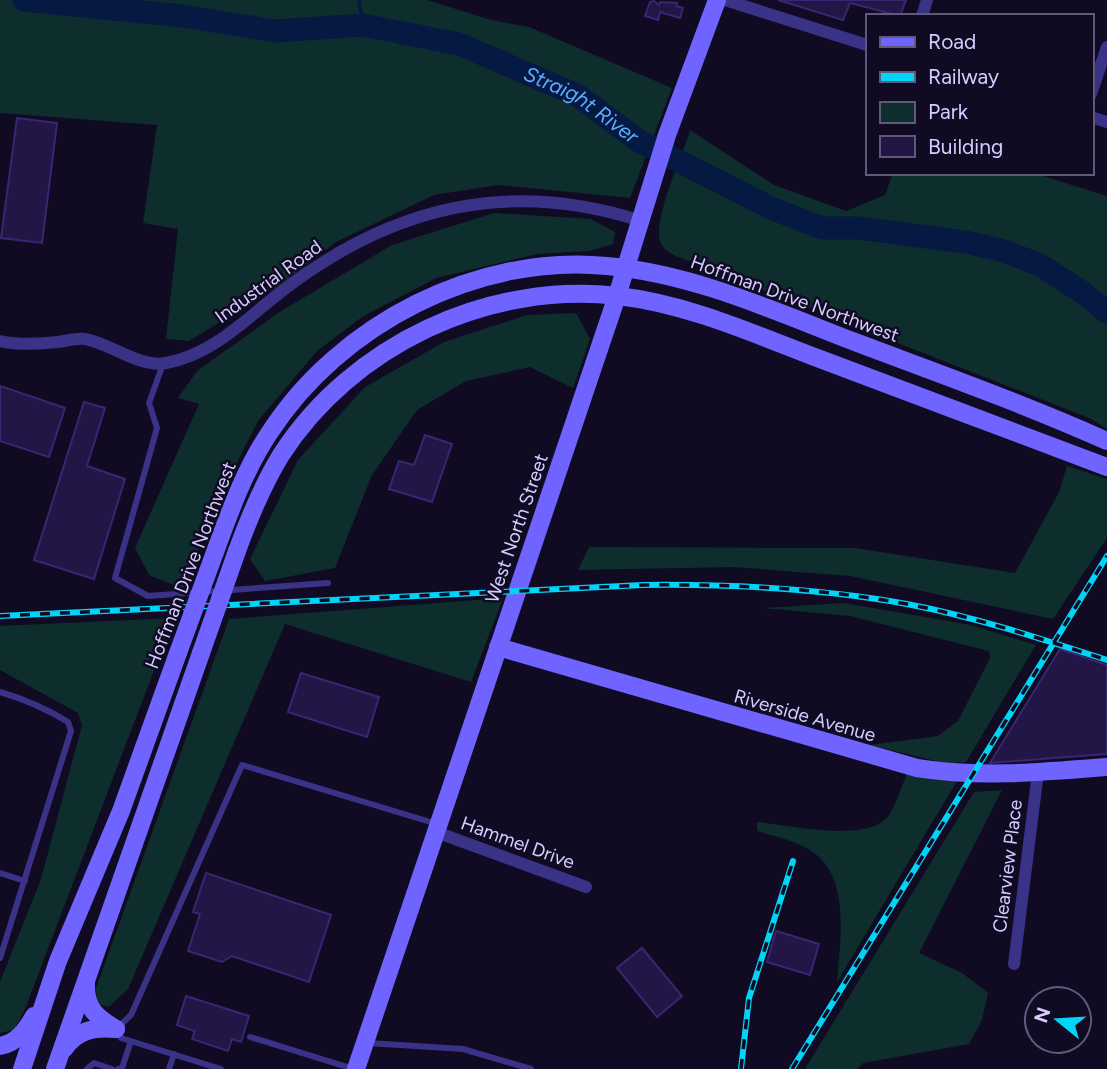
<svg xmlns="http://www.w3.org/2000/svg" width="1107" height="1069" font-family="Figtree,sans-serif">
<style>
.green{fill:#0e2d2d}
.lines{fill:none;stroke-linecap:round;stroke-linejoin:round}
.stream{stroke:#051942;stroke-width:3.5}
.river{stroke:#051942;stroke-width:23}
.building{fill:#211645;stroke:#382673;stroke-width:2}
.lane{stroke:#393286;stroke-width:6}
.street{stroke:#393286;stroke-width:12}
.secondary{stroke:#6f64ff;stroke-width:18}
.rail-casing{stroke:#00d5f8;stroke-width:6}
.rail{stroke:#100b23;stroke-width:3.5;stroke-dasharray:10;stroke-linecap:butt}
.secondary-bridge{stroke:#6f64ff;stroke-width:18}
.labels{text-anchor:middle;stroke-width:5;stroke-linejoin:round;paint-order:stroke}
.street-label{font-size:19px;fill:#d5cdff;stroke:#100b23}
.water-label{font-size:21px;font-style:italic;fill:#5bacff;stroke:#100b23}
</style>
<rect width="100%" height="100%" fill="#100b23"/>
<g class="green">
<path d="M0,0H427L491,20L529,27L672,88L630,198L498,185L434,195L336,242L279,286L189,341L166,339L178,229L143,223L157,125L0,113Z"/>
<path d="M690,130L774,185L846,211L885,195L893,173H1033L1107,196V429L1089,418L676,256C668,252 660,247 659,236C657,210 682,157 690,130Z"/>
<path d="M494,213L591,219L615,232L613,244L589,251L537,254L436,278L362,317L317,351L258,421L217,501L184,589L149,575L135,548L199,404L178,398L197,371L278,313L392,245Z"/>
<path d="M576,313L590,339L573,388L530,367L466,381L417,410L372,475L335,568L265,581L250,559L298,460L365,387L444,342L527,315Z"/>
<path d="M1067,466L1107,479V538L1053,619L850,576L734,567L578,570L589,547L855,548L1015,573L1059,492Z"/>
<path d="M503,598L471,682L285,624L128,989L109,1007L97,1004L96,988L229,619Z"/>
<path d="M844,603L971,625L1036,645L966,762L944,763L870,745L938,736L958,721L990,658L989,651L850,616L763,608Z"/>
<path d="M174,618L25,1009L14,1030L0,1033V982L41,879L82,725L78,713L0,670V626Z"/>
<path d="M907,774L957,781L837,982C840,940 852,873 808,849C793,840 773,836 757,831V822C787,825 870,844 889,815C897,803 901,787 907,774Z"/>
<path d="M1002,790L919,953L962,973L988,993L982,1020L969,1044L863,1063L857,1069H805L974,792Z"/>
</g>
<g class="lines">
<path class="stream" d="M359,0L363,25"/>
<path class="river" id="s1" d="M24,0L183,16L275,31L363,25L459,44L577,95L639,141L771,208L822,228H859L965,242L1001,250L1040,265L1082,292L1107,312"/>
</g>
<g class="building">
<path d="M778,0H906L900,16L850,3L843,20Z"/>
<path d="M654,1L659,5L660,2L677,3L676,6L683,8L680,18L660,12L658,20L645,16L650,2Z"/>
<path d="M17,118L57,123L42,243L1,238Z"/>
<path d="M0,386L65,408L49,457L0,441Z"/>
<path d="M84,402L105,408L87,466L125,479L94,579L34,560Z"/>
<path d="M425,435L452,444L432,502L389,489L399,461L414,465Z"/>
<path d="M1060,649L1107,665V754L990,763Z"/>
<path d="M301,673L379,697L367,737L288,712Z"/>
<path d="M206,873L331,915L309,982L232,956L222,962L188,951L200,914L193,912Z"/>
<path d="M776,931L819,944L810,975L767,962Z"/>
<path d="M642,948L682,996L657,1017L617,968Z"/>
<path d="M186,996L249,1016L241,1042L232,1039L228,1051L192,1039L195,1031L177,1025Z"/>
</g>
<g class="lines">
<g class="lane">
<path d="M163,364L149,403L157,428L115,578L148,596L328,583"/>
<path d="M0,692C24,699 47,709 68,722L71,731L0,958"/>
<path d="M0,873L25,881"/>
<path d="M250,1037L354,1069"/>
<path d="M368,1043L463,1049L531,1069"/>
<path d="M87,1069L94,1063L112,1069"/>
<path d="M118,1069L122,1068L131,1041"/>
<path d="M169,1069L174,1054"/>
<path d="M221,1069L121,1038L116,1029L131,1015L242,765L437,824"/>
</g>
<g class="street">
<path d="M725,0L867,45"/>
<path d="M922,16L927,0"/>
<path d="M1091,94L1107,47"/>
<path d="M1091,117L1107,122"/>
<path d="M0,341C18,345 40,344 58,342C66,341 77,338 85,339C110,343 139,368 166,363C212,355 246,319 282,291C391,207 508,178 641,221"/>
<path d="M436,832L586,887"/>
<path d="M1014,964L1038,772"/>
</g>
<g class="secondary">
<path d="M237,551C249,518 262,486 281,455C352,345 488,281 618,296C688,304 754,334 820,359C916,395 1011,431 1107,467"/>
<path d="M215,552C230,511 245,469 270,432C340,324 478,253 607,266C694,274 774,311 855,342C940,374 1024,404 1107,441"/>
<path d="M498,647L917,768C980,778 1044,772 1107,767"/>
<path d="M86,983C85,1008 96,1017 116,1029"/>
<path d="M0,1046C17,1043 26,1030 34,1016"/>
<path d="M64,1049C77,1030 94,1027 116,1029"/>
<path d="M22,1069L58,961L121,811L178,653"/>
<path d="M55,1069L201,653"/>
<path d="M356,1069L617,296L667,135L717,0"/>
</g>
<defs>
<g id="rail">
<path d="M0,616L643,585C732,584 820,588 907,604C975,617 1042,639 1107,660"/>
<path d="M741,1069L749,998L793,861"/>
<path d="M792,1069L1107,556"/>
</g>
</defs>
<use href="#rail" class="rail-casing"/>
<use href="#rail" class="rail"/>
<g class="secondary-bridge">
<path d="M178,653L215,552"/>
<path d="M201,653L237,551"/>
</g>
</g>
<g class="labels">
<g class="street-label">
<text transform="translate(268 281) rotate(-36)" y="7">Industrial Road</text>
<text transform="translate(795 298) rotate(20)" y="7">Hoffman Drive Northwest</text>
<text transform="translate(516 528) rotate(-71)" y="7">West North Street</text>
<text transform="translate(190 565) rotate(-69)" y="7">Hoffman Drive Northwest</text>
<text transform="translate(805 715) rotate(16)" y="7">Riverside Avenue</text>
<text transform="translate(518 842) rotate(20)" y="7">Hammel Drive</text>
<text transform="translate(1007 866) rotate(-83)" y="7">Clearview Place</text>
</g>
<g class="water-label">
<text dy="7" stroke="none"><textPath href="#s1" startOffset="576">Straight River</textPath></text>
</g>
</g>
<rect x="866" y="14" width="228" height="161" fill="#100b23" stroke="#5f597b" stroke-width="2"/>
<rect x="880" y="37" width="35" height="10" fill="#6f64ff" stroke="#5f597b" stroke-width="2"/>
<text x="928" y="49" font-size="21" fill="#d5cdff">Road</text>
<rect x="880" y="72" width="35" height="10" fill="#00d5f8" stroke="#5f597b" stroke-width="2"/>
<text x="928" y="84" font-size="21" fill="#d5cdff">Railway</text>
<rect x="880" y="102" width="35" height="21" fill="#0e2d2d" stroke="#5f597b" stroke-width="2"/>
<text x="928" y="119" font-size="21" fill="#d5cdff">Park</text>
<rect x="880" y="136" width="35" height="21" fill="#211645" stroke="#5f597b" stroke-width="2"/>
<text x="928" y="154" font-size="21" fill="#d5cdff">Building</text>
<g transform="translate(1058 1020) rotate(288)"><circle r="33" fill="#100b23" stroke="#5f597b" stroke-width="2"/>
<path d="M0-5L12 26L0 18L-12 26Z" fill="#00d5f8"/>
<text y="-10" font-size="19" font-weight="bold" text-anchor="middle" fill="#d5cdff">N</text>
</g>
</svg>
